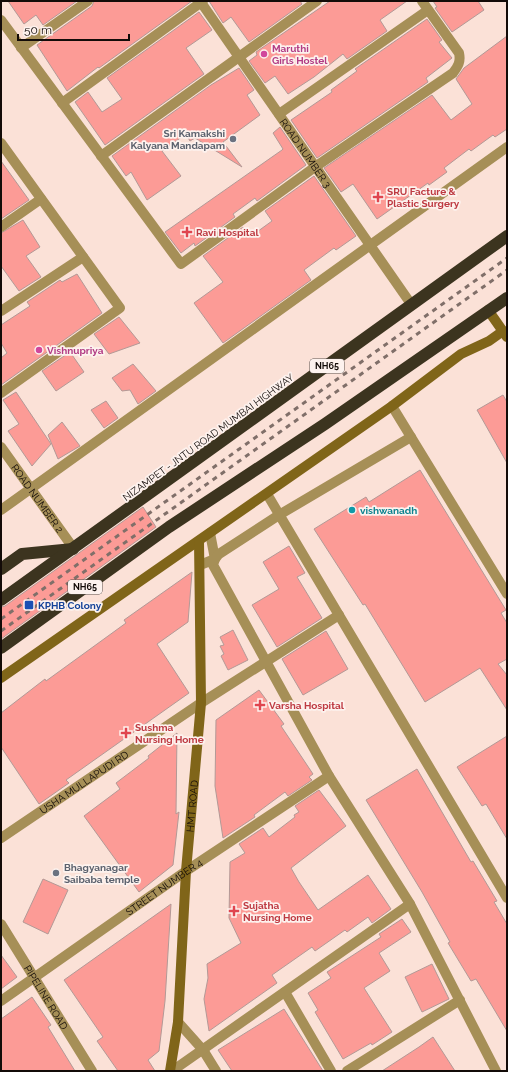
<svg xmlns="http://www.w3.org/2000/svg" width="508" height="1072" font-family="Raleway,sans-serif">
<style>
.building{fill:#fc9b96;stroke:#b39996}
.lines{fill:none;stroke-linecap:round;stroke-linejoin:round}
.street{stroke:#a68f57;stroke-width:10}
.secondary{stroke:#806519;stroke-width:10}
.highway{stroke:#3c341f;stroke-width:12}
.rail{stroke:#806f69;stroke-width:3;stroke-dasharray:5 5;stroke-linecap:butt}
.hotel-dot{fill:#d1479c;stroke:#fdf2ee;stroke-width:1.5}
.worship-dot{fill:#6b7280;stroke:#fdf2ee;stroke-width:1.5}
.health-dot{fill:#e0444e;stroke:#fdf2ee;stroke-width:1.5}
.culture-dot{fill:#0f9aa8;stroke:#fdf2ee;stroke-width:1.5}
.transit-dot{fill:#1a4fb4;stroke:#fdf2ee;stroke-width:1.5}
.labels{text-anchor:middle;stroke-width:3.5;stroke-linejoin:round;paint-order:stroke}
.shield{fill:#fdf2ee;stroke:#59504d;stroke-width:1}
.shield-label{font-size:9px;font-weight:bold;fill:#130b08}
.hotel-label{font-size:10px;font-weight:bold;fill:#b23c85;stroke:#fdf2ee;text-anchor:start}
.worship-label{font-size:10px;font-weight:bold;fill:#5b616d;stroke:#fdf2ee;text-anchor:end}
.street-label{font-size:10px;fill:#130b08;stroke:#fdf2ee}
.health-label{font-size:10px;font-weight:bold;fill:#be3a42;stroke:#fdf2ee;text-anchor:start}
.culture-label{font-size:10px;font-weight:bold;fill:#0d838f;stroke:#fdf2ee;text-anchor:start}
.transit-label{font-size:10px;font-weight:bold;fill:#164399;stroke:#fdf2ee;text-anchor:start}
</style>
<rect width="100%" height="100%" fill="#fbe1d7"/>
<g class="building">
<path d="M8,1H77L43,25L36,15L24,24Z"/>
<path d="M94,1H192L99,68L98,67L67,91L37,45L92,6Z"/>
<path d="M209,1H300L302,4L249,42L231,17L223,23Z"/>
<path d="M330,1H407L380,20L387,31L347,59L343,54L314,77L288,94L275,76L265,83L249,61L257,55L256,52Z"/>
<path d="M433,1H478L484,10L452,32L435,8L437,7Z"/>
<path d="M199,12L212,30L186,48L204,74L105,145L75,102L88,92L102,112L122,99L107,78Z"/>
<path d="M427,19L442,40L439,42L452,58L426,78L428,82L317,158L291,120L332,92L331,90L357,71L355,69Z"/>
<path d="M507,36V129L495,137L493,135L471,151L469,149L444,168L447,172L429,185L428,183L377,219L353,184L341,192L324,168L432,95L451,120L472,104L456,79L464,68Z"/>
<path d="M239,68L254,90L247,95L260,115L223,142L242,167L195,138L190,141L186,134L162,151L181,176L147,200L131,172L126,176L112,156L211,85Z"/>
<path d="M280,127L306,165L257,201L255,198L233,214L235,217L195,246L194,243L181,253L165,232L282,150L283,149L273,133Z"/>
<path d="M1,161L29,200L1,219Z"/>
<path d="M314,176L356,236L336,250L334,248L304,270L311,280L223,343L194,303L223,282L203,256L243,227L250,237L272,221L265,211Z"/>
<path d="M23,220L40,247L26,256L41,277L19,291L1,266V233Z"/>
<path d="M77,274L102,313L1,385V358L7,353L1,343V325L30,306L27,302L60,280L62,282Z"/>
<path d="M119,317L140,343L109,354L94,334Z"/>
<path d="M70,352L84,372L56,391L42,371Z"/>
<path d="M133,364L156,391L138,404L130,390L122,391L112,378Z"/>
<path d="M16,392L51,444L32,466L8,431L19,424L3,400Z"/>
<path d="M503,395L507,402V463L477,410Z"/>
<path d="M106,401L118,418L104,428L91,410Z"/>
<path d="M62,422L80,446L58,459L48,435Z"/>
<path d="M420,470L506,610L501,613L507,623V659L498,664L507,675V710L480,668L425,702L365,604L363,605L314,529L366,497L369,502Z"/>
<path d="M143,507L156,527L1,639V607L5,606Z"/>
<path d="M289,546L305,573L297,577L322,618L277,647L252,605L279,589L263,562Z"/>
<path d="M192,572L188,622L157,644L189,693L66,780L69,783L39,804L1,747V713L45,679L46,681L126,623L124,620Z"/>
<path d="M233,630L248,660L228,670L221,656L224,654L220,646L224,645L220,637Z"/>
<path d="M326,631L348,669L303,695L282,659Z"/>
<path d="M259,690L284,724L281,726L313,774L309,777L312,780L288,796L285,792L254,815L255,817L223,838L215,786L216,720Z"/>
<path d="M177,733L176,814L179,812L173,865L139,892L84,816L120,789L116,783L149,758L148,756Z"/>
<path d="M507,736V839L486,804L482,806L457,767Z"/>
<path d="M417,769L471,862L473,861L497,901L494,902L507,924V1031L476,979L471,981L448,943L450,942L422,892L366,800Z"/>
<path d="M319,790L346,826L291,868L299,882L318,910L368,875L391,909L372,923L368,917L347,932L345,930L315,951L312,947L272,975L277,983L209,1031L204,999L208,978L207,964L241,943L229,918L230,862L245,853L239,844L263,828L269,837L295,817L294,815L299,812L295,806Z"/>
<path d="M43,879L68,890L48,934L23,922Z"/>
<path d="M171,904L165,1001L159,1051L148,1060L155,1071H118L97,1041L103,1037L64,980Z"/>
<path d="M402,919L411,932L379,953L390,971L364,988L392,1032L372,1045L371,1043L343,1059L315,1012L318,1010L308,993L331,978L327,972L381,937L379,934Z"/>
<path d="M1,955L17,977L1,989Z"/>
<path d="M432,964L449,999L422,1012L405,977Z"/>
<path d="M32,997L51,1025L48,1027L75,1071H1V1019Z"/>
<path d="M284,1009L323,1071H232L218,1050Z"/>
<path d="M433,1037L455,1071H382L419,1047Z"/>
</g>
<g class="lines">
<g class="street">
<path id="s1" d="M200,1L411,304"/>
<path d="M1,20L181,264L315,167L453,73C458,66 461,62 459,53L422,1"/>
<path d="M21,48L88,1"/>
<path d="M62,103L203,1"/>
<path d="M279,114L428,10"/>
<path d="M1,143L120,308L1,393"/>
<path d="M101,156L317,1"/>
<path d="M1,227L41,199"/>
<path d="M1,311L83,257"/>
<path d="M392,406L507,594"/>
<path id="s2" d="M1,447L74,549"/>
<path d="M267,494L507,898"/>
<path d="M1,510L507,147"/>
<path d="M210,533L215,559L213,565L329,776L410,904L496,1071"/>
<path d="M200,565L215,559L219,554L279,515L411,437"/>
<path id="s3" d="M1,838L201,703L339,615"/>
<path id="s4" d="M1,924L92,1071"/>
<path d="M285,992L331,1071"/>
<path id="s5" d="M1,1001L186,871L329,776"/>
<path d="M178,1022L203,1050L216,1071"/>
<path d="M172,1071L410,904"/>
<path d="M347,1071L460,1000"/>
</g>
<g class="secondary">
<path d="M488,310L507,337"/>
<path d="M1,678L392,406L461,354L489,341L503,331"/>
<path id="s6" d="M170,1071L178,1022L186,871L201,703L199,541"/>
</g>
<g class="highway">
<path d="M1,569L22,554L73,549"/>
<path d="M1,600L507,236"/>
<path d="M1,648L169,527L325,424L507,298"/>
</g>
<g class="rail">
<path d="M1,619L507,258"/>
<path d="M1,631L507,270"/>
</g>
</g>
<g class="hotel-dot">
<circle cx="264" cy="54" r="4"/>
<circle cx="39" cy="350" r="4"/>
</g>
<g class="worship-dot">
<circle cx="233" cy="139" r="4"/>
<circle cx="56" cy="873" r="4"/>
</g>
<g class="health-dot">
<path d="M376 191h4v4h4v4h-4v4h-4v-4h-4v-4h4z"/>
<path d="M185 226h4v4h4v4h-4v4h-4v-4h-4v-4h4z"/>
<path d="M258 699h4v4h4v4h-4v4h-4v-4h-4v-4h4z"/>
<path d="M124 727h4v4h4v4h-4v4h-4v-4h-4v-4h4z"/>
<path d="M232 905h4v4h4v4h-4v4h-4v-4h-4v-4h4z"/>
</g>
<circle class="culture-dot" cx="352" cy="510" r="4"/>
<rect class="transit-dot" x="24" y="600" width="10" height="10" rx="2"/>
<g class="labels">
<g class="shield">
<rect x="310" y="359" width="34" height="14" rx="3"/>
<rect x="68" y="580" width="34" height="14" rx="3"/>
</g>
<g class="shield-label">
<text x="327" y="369">NH65</text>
<text x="85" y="590">NH65</text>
</g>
<g class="hotel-label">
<text x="272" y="52">Maruthi<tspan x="272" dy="12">Girls Hostel</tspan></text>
<text x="47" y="354">Vishnupriya</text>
</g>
<g class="worship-label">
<text x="225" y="137">Sri Kamakshi<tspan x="225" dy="12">Kalyana Mandapam</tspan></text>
<text x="64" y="871" text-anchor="start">Bhagyanagar<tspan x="64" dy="12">Saibaba temple</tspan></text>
</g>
<g class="street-label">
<text dy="4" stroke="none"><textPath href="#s1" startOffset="185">ROAD NUMBER 3</textPath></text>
<text transform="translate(208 437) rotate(-36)" y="4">NIZAMPET - JNTU ROAD MUMBAI HIGHWAY</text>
<text dy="4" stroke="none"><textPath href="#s2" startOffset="63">ROAD NUMBER 2</textPath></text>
<text dy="4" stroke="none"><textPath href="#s3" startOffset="100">USHA MULLAPUDI RD</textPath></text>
<text dy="4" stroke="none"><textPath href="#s6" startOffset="266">HMT ROAD</textPath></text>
<text dy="4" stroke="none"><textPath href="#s5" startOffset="199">STREET NUMBER 4</textPath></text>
<text dy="4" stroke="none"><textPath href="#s4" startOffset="86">PIPELINE ROAD</textPath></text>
</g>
<g class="health-label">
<text x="387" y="195">SRU Facture &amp;<tspan x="387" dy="12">Plastic Surgery</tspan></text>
<text x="196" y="236">Ravi Hospital</text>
<text x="269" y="709">Varsha Hospital</text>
<text x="135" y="731">Sushma<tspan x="135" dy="12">Nursing Home</tspan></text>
<text x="243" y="909">Sujatha<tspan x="243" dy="12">Nursing Home</tspan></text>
</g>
<g class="culture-label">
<text x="360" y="514">vishwanadh</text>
</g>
<g class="transit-label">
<text x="38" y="609">KPHB Colony</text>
</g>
</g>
<rect width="508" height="1072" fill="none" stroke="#130b08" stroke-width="4"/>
<path d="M18 34v6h111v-6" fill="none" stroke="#130b08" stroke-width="2"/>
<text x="24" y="34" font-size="12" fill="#130b08" stroke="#fdf2ee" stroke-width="3" paint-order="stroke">50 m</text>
</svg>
